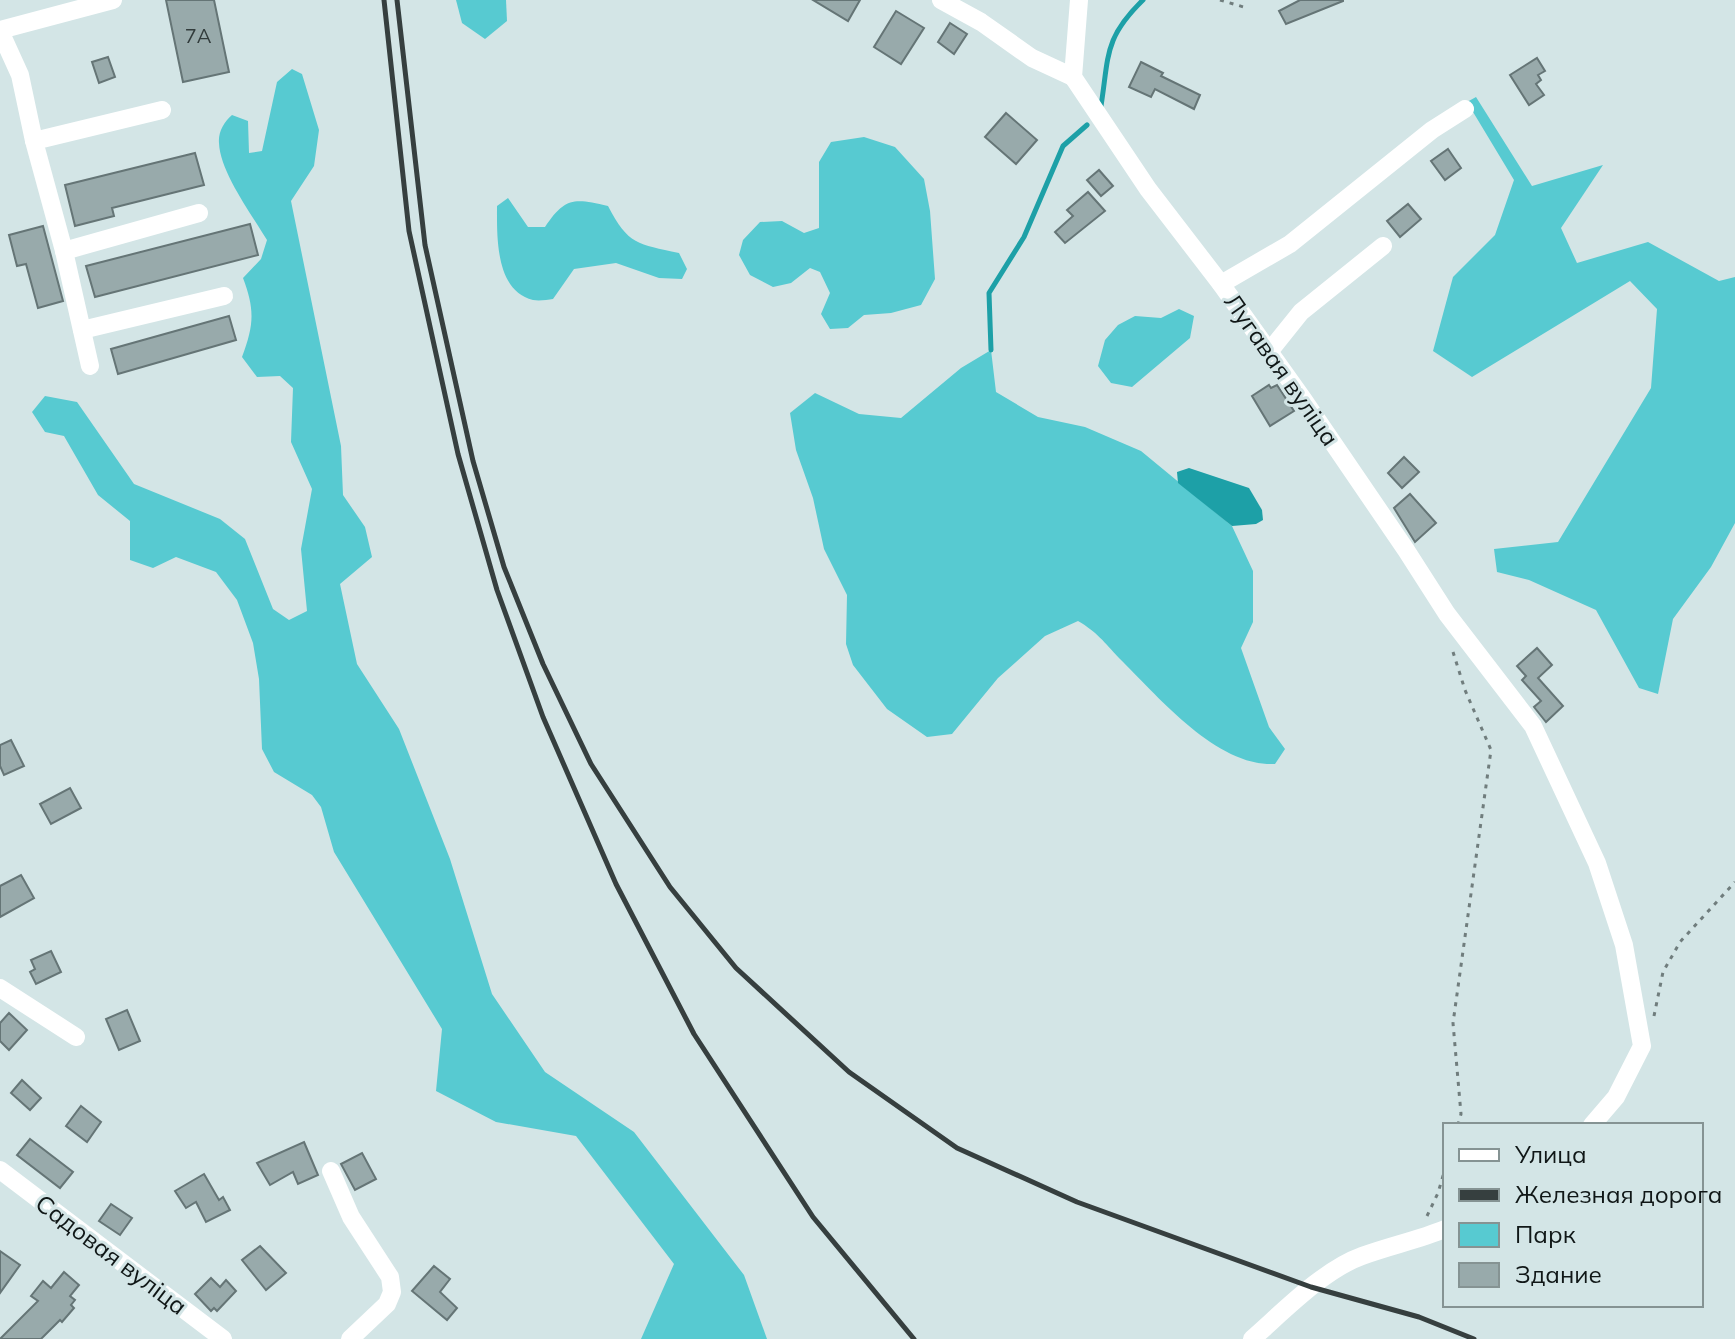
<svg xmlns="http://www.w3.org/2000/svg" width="1735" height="1339" font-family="Mulish,sans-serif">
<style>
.green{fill:#57cad1}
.water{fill:#1da0a7}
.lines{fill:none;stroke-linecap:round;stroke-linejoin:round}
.stream{stroke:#1da0a7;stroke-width:5}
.building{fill:#98aaab;stroke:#657576;stroke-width:2}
.path{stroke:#707d7d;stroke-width:3;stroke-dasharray:4 6;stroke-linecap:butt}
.minor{stroke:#fff;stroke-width:18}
.rail{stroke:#363f3f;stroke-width:5}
.labels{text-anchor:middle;stroke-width:6;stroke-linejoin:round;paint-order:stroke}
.number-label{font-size:20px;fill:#323c3c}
.street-label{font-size:24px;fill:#101717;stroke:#d3e5e6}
</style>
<rect width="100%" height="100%" fill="#d3e5e6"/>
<g class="green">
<path d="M456,0H506L507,21L485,39L462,23Z"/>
<path d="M292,69L302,74L319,130L314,166L291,201L341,446L343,495L365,527L372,557L340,584L357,664L399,729L450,859L492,994L545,1072L634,1132L744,1275L767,1339H641L674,1264L576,1136L496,1122L436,1091L442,1029L334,852L321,807L312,795L274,772L262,749L259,679L253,643L237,600L216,572L176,557L153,568L130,560V521L98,495L64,436L45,432L32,412L45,396L77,402L134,484L220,519L245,539L273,609L289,620L307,611L301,549L312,489L291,442L293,388L280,376L257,377L242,357C254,325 255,310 243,278L261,259L267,240C252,215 220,172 219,143C218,132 224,122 232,115L248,121L249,153L262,151L277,82Z"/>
<path d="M1476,97L1532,186L1603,165L1561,228L1577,263L1648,242L1719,281L1735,277V523L1711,567L1673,619L1658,694L1639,688L1596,610L1529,580L1497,572L1494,549L1558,542L1651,388L1657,309L1630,281L1472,377L1433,351L1453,277L1495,235L1514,180L1467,102Z"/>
<path d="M864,137L895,147L924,179L930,211L935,279L921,305L891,313L864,315L848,328L830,329L821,314L830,293L820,272L810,268L791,283L773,287L750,275L739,255L743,240L760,222L782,221L804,233L819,228V162L831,142Z"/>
<path d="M508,198L528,227H545C565,197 574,198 608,206C628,245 638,244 679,253L687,269L682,279L659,278L616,263L574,269L553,299C547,300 539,301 533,300C495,291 497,236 497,206Z"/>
<path d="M1179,309L1194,316L1190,338L1132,387L1111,383L1098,366L1105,340L1118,325L1135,316L1161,318Z"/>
<path d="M991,350L996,392L1038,417L1085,427L1141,451L1232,526L1253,571V622L1241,648L1269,727L1285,749L1275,764C1216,767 1158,696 1119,658C1104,642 1097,632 1078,621L1045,636L998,678L952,734L927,737L887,709L853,665L846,644L847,595L824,549L813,498L796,450L790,413L815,393L859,414L901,418L961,368Z"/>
</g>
<path class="water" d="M1189,468L1249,488L1262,510L1263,520L1256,524L1232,526L1178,483L1177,472Z"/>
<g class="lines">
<g class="stream">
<path d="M1101,106C1109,55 1104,38 1143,0"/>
<path d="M991,350L989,293L1024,237L1063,146L1087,125"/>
</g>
</g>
<g class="building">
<path d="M166,0H214L229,72L183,82Z"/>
<path d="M813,0H860L848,21Z"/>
<path d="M1300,0H1343V1L1286,24L1279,11Z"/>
<path d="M896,11L924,28L901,64L874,47Z"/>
<path d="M950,23L967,34L954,54L938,42Z"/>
<path d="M108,57L115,77L99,83L92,62Z"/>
<path d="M1537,58L1545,71L1538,75L1541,80L1536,84L1544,95L1529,105L1510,75Z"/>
<path d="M1141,62L1163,73L1161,76L1200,95L1194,109L1155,89L1151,97L1129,87Z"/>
<path d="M1006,113L1037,140L1016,164L985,137Z"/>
<path d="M1448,149L1461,168L1445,180L1431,161Z"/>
<path d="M195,153L204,185L112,208L114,216L75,226L65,185Z"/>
<path d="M1099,170L1113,186L1101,196L1087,180Z"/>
<path d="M1088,192L1105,211L1065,243L1055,232L1073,216L1067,210Z"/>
<path d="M1408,204L1421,219L1400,237L1387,221Z"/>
<path d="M250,224L258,255L95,297L86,266Z"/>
<path d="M43,226L63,301L38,308L26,264L17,266L9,235Z"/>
<path d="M229,316L236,340L118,374L111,349Z"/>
<path d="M1269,385L1271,388L1277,385L1294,411L1270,426L1252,396Z"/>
<path d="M1404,457L1419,472L1402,488L1388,473Z"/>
<path d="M1410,494L1436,523L1415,542L1394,508Z"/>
<path d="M1537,648L1552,665L1538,678L1563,706L1546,722L1534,707L1541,701L1522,680L1526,676L1517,666Z"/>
<path d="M11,740L24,766L4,775L0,766V745Z"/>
<path d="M70,788L81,808L51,824L40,804Z"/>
<path d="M21,875L34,898L0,917V886Z"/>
<path d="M51,951L61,972L36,984L30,972L35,969L31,960Z"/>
<path d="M127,1010L140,1041L119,1050L106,1019Z"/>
<path d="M9,1013L27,1030L9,1050L0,1041V1023Z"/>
<path d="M22,1080L41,1098L30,1110L11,1093Z"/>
<path d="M81,1106L101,1122L87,1142L66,1126Z"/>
<path d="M30,1139L73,1172L60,1188L17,1155Z"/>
<path d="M304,1142L318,1175L298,1184L293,1172L270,1185L257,1163Z"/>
<path d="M362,1153L376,1179L355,1190L341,1164Z"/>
<path d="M204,1174L219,1200L223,1197L230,1210L206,1222L196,1202L186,1208L175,1191Z"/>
<path d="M111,1204L132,1218L120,1235L99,1221Z"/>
<path d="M260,1246L286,1273L266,1290L242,1260Z"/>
<path d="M0,1251L20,1265L0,1293Z"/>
<path d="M434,1266L450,1279L440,1292L457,1308L447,1320L412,1291Z"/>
<path d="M64,1272L79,1285L70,1296L75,1300L71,1305L74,1308L62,1322L60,1320L41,1339H0L38,1301L31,1296L43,1281L51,1288Z"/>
<path d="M211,1278L220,1287L226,1280L236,1291L217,1311L214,1308L211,1311L195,1294Z"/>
</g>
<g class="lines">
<g class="path">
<path d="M1220,0L1247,8"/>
<path d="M1453,652L1465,690L1491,750L1453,1023L1461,1114L1458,1125"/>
<path d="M1654,1016L1663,972L1680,942L1735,882"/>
<path d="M1427,1216L1438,1193L1445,1169"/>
</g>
<g class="minor">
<path d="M941,0L981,22L1032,58L1073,77"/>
<path d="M1079,0L1073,77L1148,189L1221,284L1303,399L1406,550L1447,614L1533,726L1597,863L1624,945L1642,1046L1616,1097L1592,1125"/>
<path d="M0,30L113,0"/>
<path d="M0,31L20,75L34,141L162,110"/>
<path d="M34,141L64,251L90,366"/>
<path d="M64,251L199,213"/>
<path d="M1221,284L1290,244L1432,130L1465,109"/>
<path d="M82,330L224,296"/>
<path d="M1269,352L1301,312L1383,246"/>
<path d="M0,988L76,1037"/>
<path d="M0,1170L223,1339"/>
<path d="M331,1171L351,1217L390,1277L392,1292L387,1304L350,1339"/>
<path d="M1252,1339C1283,1312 1323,1270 1362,1256C1389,1246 1418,1240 1445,1229"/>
</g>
<g class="rail">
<path d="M384,0L409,231L458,454L497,590L543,717L616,884L694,1034L813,1217L914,1339"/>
<path d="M397,0L425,245L473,461L504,567L543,664L591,764L670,887L736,968L849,1072L957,1148L1077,1202L1311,1287L1419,1317L1474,1339"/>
</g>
</g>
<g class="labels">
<g class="number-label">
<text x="198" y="43">7А</text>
</g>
<g class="street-label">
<text transform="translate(1281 370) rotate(55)" y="8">Лугавая вуліца</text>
<text transform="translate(111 1255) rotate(37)" y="8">Садовая вуліца</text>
</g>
</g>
<rect x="1443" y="1123" width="260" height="184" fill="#d3e5e6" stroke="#859393" stroke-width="2"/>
<rect x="1459" y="1149" width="40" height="12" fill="#ffffff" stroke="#859393" stroke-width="2"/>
<text x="1515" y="1163" font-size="24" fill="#101717">Улица</text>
<rect x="1459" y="1189" width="40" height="12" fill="#363f3f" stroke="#859393" stroke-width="2"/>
<text x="1515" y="1203" font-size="24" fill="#101717">Железная дорога</text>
<rect x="1459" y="1223" width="40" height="24" fill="#57cad1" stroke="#859393" stroke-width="2"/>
<text x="1515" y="1243" font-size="24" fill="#101717">Парк</text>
<rect x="1459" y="1263" width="40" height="24" fill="#98aaab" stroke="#859393" stroke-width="2"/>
<text x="1515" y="1283" font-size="24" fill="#101717">Здание</text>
</svg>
